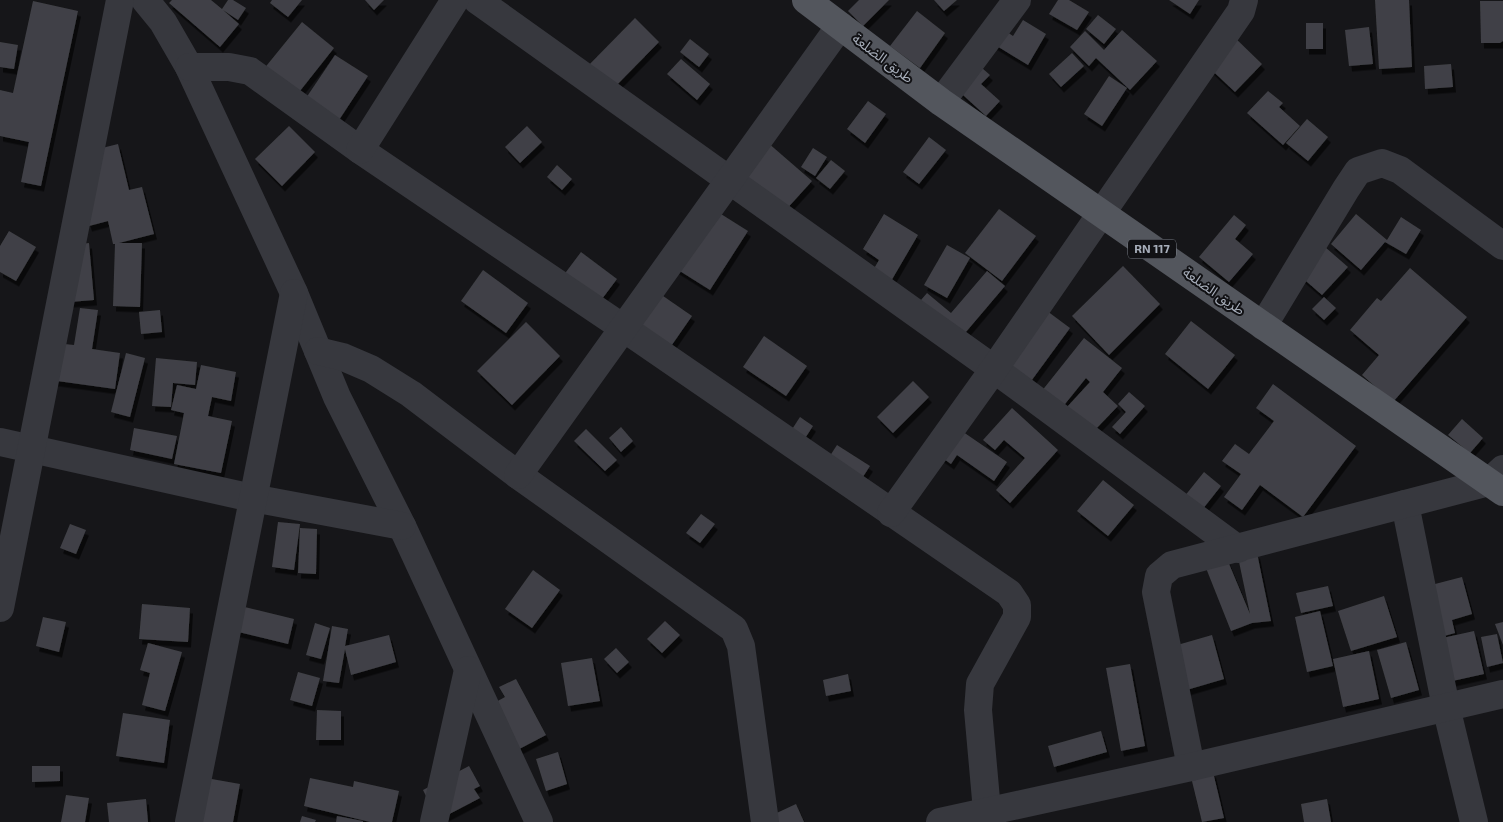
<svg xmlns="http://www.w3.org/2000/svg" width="1503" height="822" font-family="'Exo 2','Noto Sans Arabic',sans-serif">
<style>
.building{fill:#404146;filter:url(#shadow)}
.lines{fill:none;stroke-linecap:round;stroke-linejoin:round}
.minor{stroke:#37383e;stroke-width:28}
.primary{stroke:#53565d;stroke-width:28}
.labels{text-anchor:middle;stroke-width:4;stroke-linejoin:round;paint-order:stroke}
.shield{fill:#111114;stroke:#7a7f88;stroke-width:1}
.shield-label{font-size:12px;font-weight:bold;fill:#a7aeba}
.street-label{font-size:14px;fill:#a7aeba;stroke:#111114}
</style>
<defs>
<filter id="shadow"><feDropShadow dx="3" dy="5.5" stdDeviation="0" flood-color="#0009"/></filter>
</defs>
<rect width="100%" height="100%" fill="#161619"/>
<g class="building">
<path d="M172,0H211L222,9L228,0H233L246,8L238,20L223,10L239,24L220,47L169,3Z"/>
<path d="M272,0H302L288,17L270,3Z"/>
<path d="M365,0H384L374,10Z"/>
<path d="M859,0H889L863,26L848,11Z"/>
<path d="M934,0H957L944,11Z"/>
<path d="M1058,0H1069L1089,12L1077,30L1049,14Z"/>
<path d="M1169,0H1199L1190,14Z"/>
<path d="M1375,0H1409L1412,67L1379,69Z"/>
<path d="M33,1L78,11L41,186L21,182L29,142L0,136V90L13,93Z"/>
<path d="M1480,1H1503V41L1500,43H1481Z"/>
<path d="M917,11L945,33L920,68L890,46Z"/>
<path d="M1098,15L1116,29L1104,44L1086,29Z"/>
<path d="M635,18L659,42L608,94L583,71Z"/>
<path d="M1023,20L1046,34L1028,65L992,43L1001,28L1013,36Z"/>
<path d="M302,22L334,48L296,96L263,70Z"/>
<rect x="1306" y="23" width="17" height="26"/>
<path d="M1369,27L1373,64L1349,66L1345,30Z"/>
<path d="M1122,30L1157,61L1130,90L1096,58L1089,66L1070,47L1085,31L1104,50Z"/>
<path d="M1230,33L1262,64L1235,92L1202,61Z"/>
<path d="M690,39L709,54L699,67L680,52Z"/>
<path d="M0,42L18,45L14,69L0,67Z"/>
<path d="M1072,53L1084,66L1061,87L1049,74Z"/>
<path d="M335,55L368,76L337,123L304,101Z"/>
<path d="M681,59L710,84L697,100L667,74Z"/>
<path d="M974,61L990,75L981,84L1000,101L986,116L952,85Z"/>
<path d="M1451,64L1453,87L1425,89L1424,66Z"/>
<path d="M1109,76L1127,88L1102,126L1084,114Z"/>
<path d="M1268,91L1283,103L1279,107L1300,126L1283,145L1247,113Z"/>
<path d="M868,101L886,114L865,143L847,129Z"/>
<path d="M1307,119L1328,137L1308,161L1286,143Z"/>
<path d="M289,126L315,152L282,186L255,159Z"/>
<path d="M527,126L542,142L520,163L505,147Z"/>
<path d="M929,137L946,150L919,184L903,172Z"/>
<path d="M767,142L812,181L783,213L739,174Z"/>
<path d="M118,144L129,190L142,187L154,234L119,243H142L140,307L113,306L115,244H113L108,221L89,226L83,205L94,202L82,153Z"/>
<path d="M813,148L827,157L815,176L801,167Z"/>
<path d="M831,160L845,171L830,189L816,178Z"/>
<path d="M557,165L572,179L562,190L547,177Z"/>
<path d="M713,209L748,231L710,290L675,268Z"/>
<path d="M999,209L1036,236L1002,281L965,253Z"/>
<path d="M884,214L918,235L887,288L869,277L879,260L863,249Z"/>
<path d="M1356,214L1387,240L1401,217L1421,230L1406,254L1385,242L1361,270L1331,244Z"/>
<path d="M1234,215L1246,225L1235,239L1253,254L1229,282L1199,257Z"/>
<path d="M9,231L36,247L16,281L0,272V246Z"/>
<path d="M1317,240L1348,267L1322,295L1291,268Z"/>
<path d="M89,243L94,300L70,302L65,246Z"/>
<path d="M947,245L970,258L947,298L924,285Z"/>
<path d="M581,252L617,279L596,307L560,280Z"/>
<path d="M1123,266L1160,304L1109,355L1072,316Z"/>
<path d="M1410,268L1467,317L1393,402L1362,375L1379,355L1350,330L1377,298L1381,301Z"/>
<path d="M483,270L528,303L506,333L461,301Z"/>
<path d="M987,271L1005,286L960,339L915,307L927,293L951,313Z"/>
<path d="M653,289L692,316L667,352L628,326Z"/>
<path d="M1324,297L1336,308L1324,320L1312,309Z"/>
<path d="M80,308L98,310L92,349L120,353L115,389L50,380L55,343L74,345Z"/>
<path d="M1043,308L1070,328L1026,388L998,368Z"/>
<path d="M160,310L162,332L141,334L139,312Z"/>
<path d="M1191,321L1235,355L1208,389L1165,354Z"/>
<path d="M526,322L560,356L512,405L477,371Z"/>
<path d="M764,336L807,366L786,396L743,367Z"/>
<path d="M1084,338L1122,368L1103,392L1118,406L1093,432L1067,407L1090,382L1086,378L1061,409L1041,392Z"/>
<path d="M126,353L145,358L130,417L111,412Z"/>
<path d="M156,358L197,362L195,385L173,383L171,407L152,406Z"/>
<path d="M201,365L236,372L231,401L212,397L208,416L232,421L221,473L174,464L184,413L171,410L177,385L196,389Z"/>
<path d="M913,381L929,397L893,433L877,417Z"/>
<path d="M1273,384L1356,446L1303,517L1260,485L1242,510L1224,497L1241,474L1222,461L1235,444L1249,454L1274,421L1256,408Z"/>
<path d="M1129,392L1145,406L1120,434L1112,427L1126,412L1118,404Z"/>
<path d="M1012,408L1058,450L1010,503L996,490L1025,458L1004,440L995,450L983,440Z"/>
<path d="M800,417L813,426L800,446L787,437Z"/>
<path d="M1462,419L1483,438L1470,453L1448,435Z"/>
<path d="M953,425L1007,462L994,481L957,455L951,464L934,452Z"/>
<path d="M621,427L633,441L621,452L609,438Z"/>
<path d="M134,428L177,436L172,459L130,450Z"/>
<path d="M586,429L617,460L605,471L574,441Z"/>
<path d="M837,445L870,466L857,486L824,465Z"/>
<path d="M1204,472L1221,486L1202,510L1184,497Z"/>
<path d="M1103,480L1134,505L1108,536L1077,511Z"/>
<path d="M701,514L715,524L700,543L686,533Z"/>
<path d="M278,522L300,524L294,570L272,567Z"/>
<path d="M70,524L86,530L76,554L60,548Z"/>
<path d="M300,528L317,529L316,574L298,573Z"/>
<path d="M1257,553L1271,621L1252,623L1231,631L1206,568L1227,559L1250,614L1238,557Z"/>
<path d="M533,570L560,590L532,628L505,609Z"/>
<path d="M1462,577L1472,614L1452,620L1455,633L1426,641L1412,590Z"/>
<path d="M1328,586L1333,606L1301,613L1296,593Z"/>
<path d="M1384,596L1397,637L1351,651L1338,611Z"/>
<path d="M224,602L294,619L288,644L218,627Z"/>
<path d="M142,604L190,608L188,642L139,639Z"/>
<path d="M1320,611L1333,666L1307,672L1295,617Z"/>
<path d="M43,617L66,622L59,652L36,646Z"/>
<path d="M665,621L680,635L662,653L647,639Z"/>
<path d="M1503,622V645L1495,624Z"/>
<path d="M315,623L330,628L321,659L306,655Z"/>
<path d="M332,626L348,629L345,646L389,635L396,662L351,675L345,649L339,683L323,681Z"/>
<path d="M1474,631L1484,674L1439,684L1429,641Z"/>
<path d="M1497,634L1503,663L1487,667L1481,637Z"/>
<path d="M1212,635L1224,679L1173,694L1160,650Z"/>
<path d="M1406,642L1419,690L1391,698L1377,650Z"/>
<path d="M148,643L182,652L165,711L142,705L150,673L140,670Z"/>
<path d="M616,648L629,662L617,673L604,659Z"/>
<path d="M1369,651L1379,699L1343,707L1333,659Z"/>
<path d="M592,658L600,701L568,706L561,663Z"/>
<path d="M1130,664L1145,746L1121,751L1106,668Z"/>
<path d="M298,672L320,678L312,706L290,700Z"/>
<path d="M848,674L851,691L826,696L823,680Z"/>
<path d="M516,679L546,735L500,759L476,713L505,697L499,687Z"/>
<path d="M317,710L341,711V740H316Z"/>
<path d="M123,713L170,720L164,763L116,756Z"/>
<path d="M1101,731L1107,752L1054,767L1048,746Z"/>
<path d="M558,752L567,784L546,791L536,759Z"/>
<path d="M32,766H60V781L32,782Z"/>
<path d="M469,766L480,786L474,789L480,798L438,820L423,790Z"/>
<path d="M1213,772L1224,818L1202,822L1191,777Z"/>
<path d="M189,775L240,784L233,822H181Z"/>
<path d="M310,778L353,787L354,781L399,791L392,822H370L304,806Z"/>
<path d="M66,795L89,798L85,822H61Z"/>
<path d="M146,799L148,822H109L107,803Z"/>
<path d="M1327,799L1331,822H1304L1301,804Z"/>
<path d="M796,804L804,822H768L766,818Z"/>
<path d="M302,816L316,820L315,822H300Z"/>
<path d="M337,816L363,821V822H336Z"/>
</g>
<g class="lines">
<g class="minor">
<path d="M145,0L163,22L189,67L294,293L337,397L402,526L539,822"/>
<path d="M477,0L994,369L1238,549"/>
<path d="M189,67H229L250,71L360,150L622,327L1009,593L1017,605V617L980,684L978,710L988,822"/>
<path d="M941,102L1017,0"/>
<path d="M360,150L455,0"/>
<path d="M1263,326L1346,189L1358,171L1382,163L1400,170L1503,246"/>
<path d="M318,351L343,357L371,369L411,394L518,475L734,629L741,646L765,822"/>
<path d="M0,442L252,498L402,526"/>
<path d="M518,475L840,26"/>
<path d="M1405,504L1446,707L1474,822"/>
<path d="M891,513L994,369L1241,11L1244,0"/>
<path d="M0,608L120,0"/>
<path d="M1191,767L1156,592L1159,576L1172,565L1489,482L1503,469"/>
<path d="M189,822L294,293"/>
<path d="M434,822L468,670"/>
<path d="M940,822L1191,767L1503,694"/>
</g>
<path class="primary" d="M806,0L941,102L1503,492"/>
</g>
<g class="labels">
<rect class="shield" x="1128" y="239.5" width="48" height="19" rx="4"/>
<g class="shield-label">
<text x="1152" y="253">RN 117</text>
</g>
<g class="street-label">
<text transform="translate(883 58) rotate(37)" y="5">طريق الضلعة</text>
<text transform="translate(1214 291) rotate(35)" y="5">طريق الضلعة</text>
</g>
</g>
</svg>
